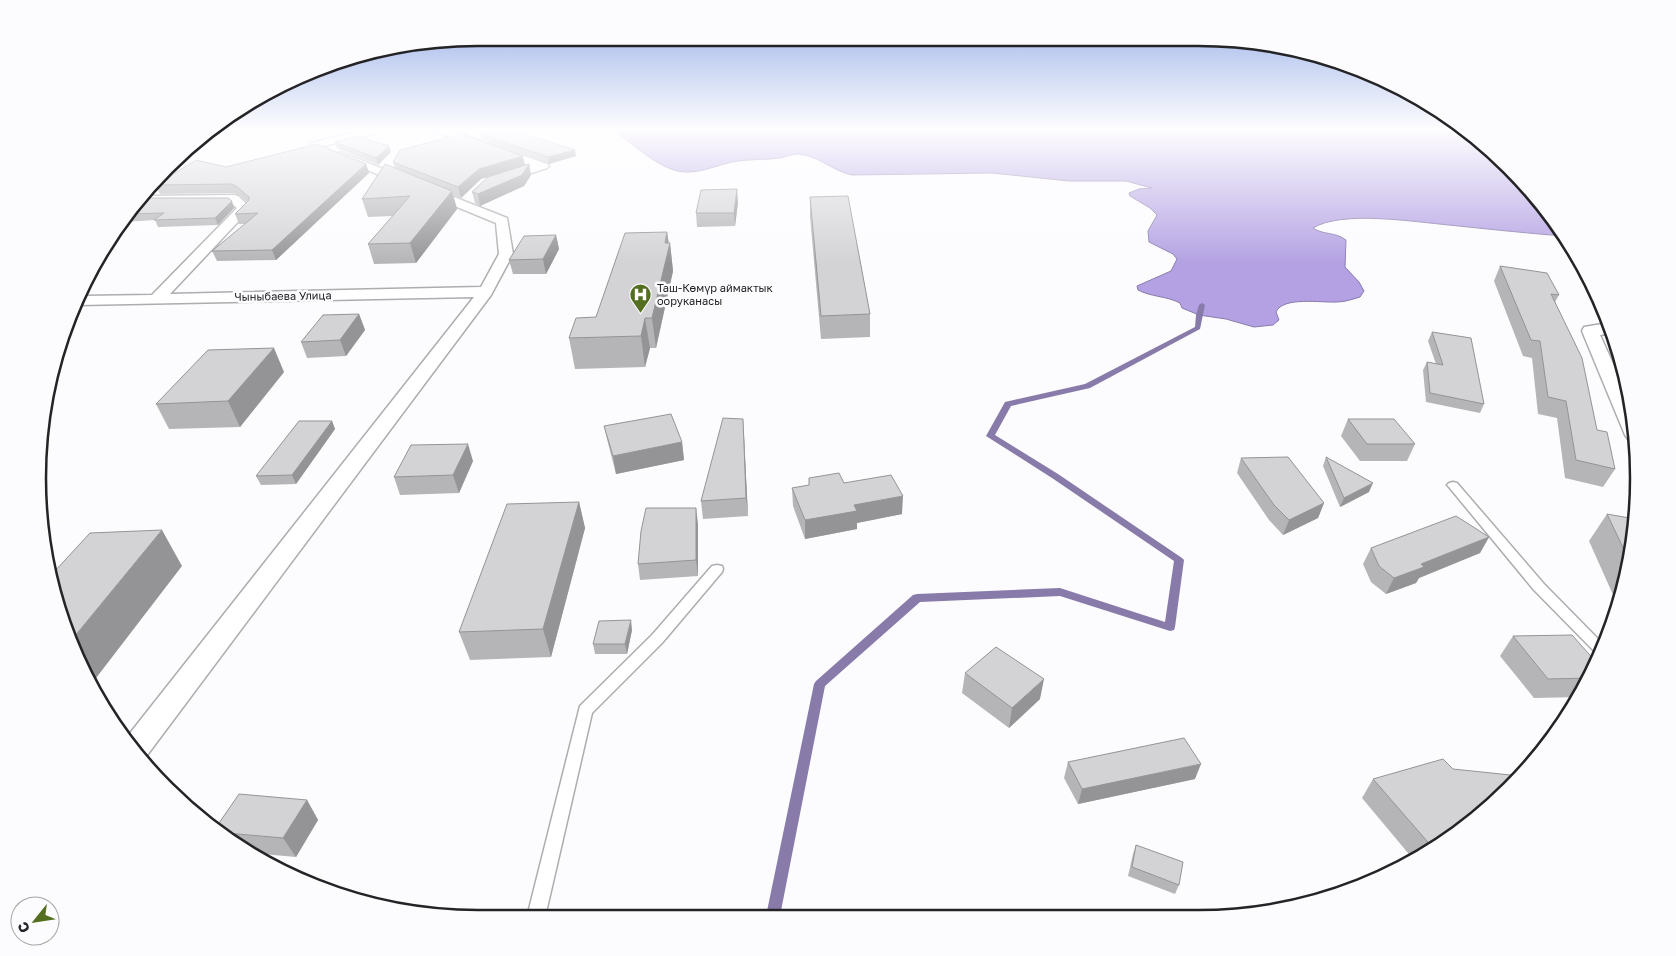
<svg xmlns="http://www.w3.org/2000/svg" width="1676" height="956" font-family="'Golos Text',sans-serif">
<style>
.water{fill:#b3a1e3;stroke:#887baa}
.lines{fill:none;stroke-linecap:round;stroke-linejoin:round}
.stream{fill:#887baa;fill-rule:evenodd}
.service-casing{stroke:#adacaf;stroke-width:3}
.minor-casing{stroke:#adacaf;stroke-width:3}
.service{fill:#fff;fill-rule:evenodd}
.minor{fill:#fff;fill-rule:evenodd}
.wall{fill:#b5b5b8}
.shaded-wall{fill:#949496}
.building{fill:#d3d3d6;stroke:#949496}
.labels{text-anchor:middle;stroke-width:5;stroke-linejoin:round;paint-order:stroke}
.far-poi-label{font-size:11px;fill:#242325;stroke:#fcfbfe;text-anchor:start}
.far-street-label{font-size:11px;fill:#242325;stroke:#fcfbfe}
.rim{fill:none;stroke:#242325;stroke-width:2.5}
</style>
<rect width="100%" height="100%" fill="#fcfbfe"/>
<path class="water" d="M613,130H1465C1504,158 1538,195 1563,236C1525,233 1487,229 1449,225C1415,222 1342,210 1313,228C1323,235 1336,232 1346,240L1345,267L1359,282L1364,291L1360,297C1353,299 1345,302 1337,302C1322,303 1283,296 1276,312L1279,320L1273,325L1254,327L1226,319L1199,315L1182,308L1180,303C1167,296 1151,297 1138,290L1137,286L1171,271L1177,259L1173,254L1149,242L1148,231L1157,215L1150,208L1130,196L1129,193L1139,189L1152,188L1126,181H1069L992,173L852,175C832,171 818,155 798,154C791,154 786,157 780,158C766,160 752,159 738,161C717,164 695,177 674,170C654,164 630,142 613,130Z"/>
<g class="lines">
<path class="stream" d="M1202,303L1205,305L1200,329L1090,388L1011,406L995,435L1058,474L1182,558L1184,560L1175,627L1174,630L1170,631L1060,596L920,602L825,686L780,916H766L814,684L816,681L913,595L917,594L1060,588L1165,622L1174,561L1052,478L986,436L1005,402L1085,384L1195,327L1196,315L1199,305Z"/>
<defs>
<g id="service">
<path d="M1453,482L1457,483L1544,584L1604,645L1599,656L1534,590L1449,487L1447,485L1449,483Z"/>
<path d="M717,565L722,566L723,569L722,572L662,643L592,713L545,917H527L580,706L652,635L712,566Z"/>
</g>
<g id="minor">
<path d="M364,130H382L381,132L315,148L310,145L311,143Z"/>
<path d="M434,130H449L547,164L549,166L547,168L507,181H499L497,178L499,175L531,166L435,132Z"/>
<path d="M340,152L507,218L513,254L491,295L145,758L141,759L127,737L474,297L79,305L83,296L152,295L237,208L231,203H140L146,196L234,195L238,196L251,208L170,294L481,287L499,254L496,223L336,157L334,155Z"/>
<path d="M1608,323L1612,333L1600,335L1630,401L1635,441L1628,439L1625,435L1582,331L1584,327Z"/>
</g>
</defs>
<use href="#service" class="service-casing"/>
<use href="#minor" class="minor-casing"/>
<use href="#service" class="service"/>
<use href="#minor" class="minor"/>
</g>
<g class="wall">
<path d="M479,133L576,156L549,164L481,139Z"/>
<path d="M335,142L391,152L378,165L337,148Z"/>
<path d="M393,162L525,165L529,164L531,175L524,186L480,206L475,203L472,192L491,176L481,179L461,198L453,195L457,209L416,263L374,264L368,244L393,216L368,217L362,199L395,168Z"/>
<path d="M366,164L369,173L276,260L217,261L212,251L246,224H239L235,214L247,202L239,195L234,193L160,194L156,186L159,183L226,167Z"/>
<path d="M810,197L870,314V337L821,339L810,216Z"/>
<path d="M145,198L234,208L218,225L158,227L155,220L123,222Z"/>
<path d="M738,202L735,226L697,227L696,213Z"/>
<path d="M667,232L669,243H670L673,271L656,348H650L645,367L575,369L569,338L596,317Z"/>
<path d="M556,235L559,249L546,274H513L509,260Z"/>
<path d="M1500,266L1559,295L1555,302L1597,430L1615,469L1603,487L1565,478L1557,418L1538,414L1532,358L1523,356L1494,281Z"/>
<path d="M1601,303L1604,313L1599,307Z"/>
<path d="M359,314L365,330L346,356L307,358L301,342Z"/>
<path d="M1432,332L1484,404L1480,413L1426,402L1423,370L1427,362L1436,364L1428,341Z"/>
<path d="M1616,345L1624,364L1625,374L1615,348Z"/>
<path d="M284,372L240,427L169,429L156,404Z"/>
<path d="M1348,419L1415,444L1407,461H1360L1341,436Z"/>
<path d="M332,421L335,429L296,484L261,485L256,476Z"/>
<path d="M604,426L682,442L684,460L616,474L608,443Z"/>
<path d="M744,436L748,516L703,519L701,501Z"/>
<path d="M1326,457L1369,492L1340,507L1323,466Z"/>
<path d="M1241,458L1324,503L1318,518L1283,535L1269,520L1237,473Z"/>
<path d="M473,461L459,493L400,495L394,477Z"/>
<path d="M844,483L902,514L857,523V529L805,539L793,506L792,488Z"/>
<path d="M579,502L585,528L551,657L470,660L459,632Z"/>
<path d="M1607,514L1635,536L1618,606L1589,541Z"/>
<path d="M698,524V576L640,580L638,564Z"/>
<path d="M1489,537L1480,553L1419,578L1416,583L1386,594L1371,582L1363,564L1371,548Z"/>
<path d="M632,630L627,654H595L593,644Z"/>
<path d="M1513,636L1596,662L1580,697L1534,698L1500,656Z"/>
<path d="M965,673L1040,699L1009,728L962,693Z"/>
<path d="M1068,762L1195,779L1078,804L1064,778Z"/>
<path d="M1453,769L1442,844L1413,859L1362,798L1373,779Z"/>
<path d="M307,800L318,820L296,857L250,853L217,826Z"/>
<path d="M1136,845L1179,885L1175,894L1128,876L1133,854Z"/>
</g>
<g class="shaded-wall">
<path d="M389,146L391,152L378,165L376,158Z"/>
<path d="M575,150L576,156L549,164L548,157Z"/>
<path d="M523,156L525,166L481,179L461,198L458,187L479,169Z"/>
<path d="M366,164L369,173L276,260L272,250Z"/>
<path d="M529,164L531,175L524,186L480,206L478,194Z"/>
<path d="M737,189L738,202L735,226L734,213Z"/>
<path d="M452,191L457,209L416,263L410,243Z"/>
<path d="M232,201L234,208L218,225L215,218Z"/>
<path d="M667,232L669,247L670,243L673,271L656,348L652,318L665,243Z"/>
<path d="M556,235L559,249L546,274L543,259Z"/>
<path d="M359,314L365,330L346,356L340,340Z"/>
<path d="M645,318L650,348L645,367L641,336Z"/>
<path d="M274,348L284,372L240,427L228,401Z"/>
<path d="M743,419L744,436L748,516L746,498Z"/>
<path d="M332,421L335,429L296,484L292,475Z"/>
<path d="M682,442L684,460L616,474L613,456Z"/>
<path d="M468,444L473,461L459,493L453,475Z"/>
<path d="M1373,483L1369,492L1340,507L1344,498Z"/>
<path d="M903,496L902,514L857,523V529L805,539V520L854,505Z"/>
<path d="M579,502L585,528L551,657L543,629Z"/>
<path d="M1324,503L1318,518L1283,535L1289,520Z"/>
<path d="M696,508L698,524V576L696,560Z"/>
<path d="M162,530L182,566L93,682L71,646L70,642Z"/>
<path d="M1489,537L1480,553L1419,578L1416,583L1386,594L1394,578L1421,564Z"/>
<path d="M631,620L632,630L627,654L625,644Z"/>
<path d="M1044,679L1040,699L1009,728L1012,708Z"/>
<path d="M1201,764L1195,779L1078,804L1082,789Z"/>
<path d="M307,800L318,820L296,857L283,838Z"/>
</g>
<g class="building">
<path d="M491,130H512L575,150L548,157L479,133Z"/>
<path d="M461,134L523,156L479,169L458,187L393,162L400,150Z"/>
<path d="M357,136L389,146L376,158L335,142Z"/>
<path d="M317,144L366,164L272,250L212,251L258,213L235,214L249,200V197L236,186L231,184L157,185L159,183L196,160L226,167Z"/>
<path d="M385,164L452,191L410,243L368,244L410,196L362,199Z"/>
<path d="M529,164L522,175L478,194L472,192L488,177Z"/>
<path d="M737,189L734,213H696L701,190Z"/>
<path d="M848,196L870,314L821,316L810,197Z"/>
<path d="M145,198H228L232,201L215,218L154,220L164,213L129,214Z"/>
<path d="M667,232L665,243H670L652,318H645L641,336L569,338L576,318L596,317L625,233Z"/>
<path d="M556,235L543,259L509,260L524,236Z"/>
<path d="M1500,266L1547,273L1559,295L1551,294L1582,358L1597,430L1607,432L1615,469L1576,460L1566,401L1548,397L1540,341L1531,340Z"/>
<path d="M359,314L340,340L301,342L323,315Z"/>
<path d="M1432,332L1471,338L1484,404L1430,393L1427,362L1443,365Z"/>
<path d="M274,348L228,401L156,404L208,350Z"/>
<path d="M671,414L682,442L613,456L604,426Z"/>
<path d="M723,418L743,419L746,498L701,501Z"/>
<path d="M1348,419H1394L1415,444H1367Z"/>
<path d="M299,421H332L292,475L256,476Z"/>
<path d="M468,444L453,475L394,477L411,445Z"/>
<path d="M1288,457L1324,503L1289,520L1274,505L1241,458Z"/>
<path d="M1326,457L1373,483L1344,498Z"/>
<path d="M839,473L844,483L891,475L903,496L854,505L857,511L805,520L792,488L809,485V478Z"/>
<path d="M579,502L543,629L459,632L507,504Z"/>
<path d="M646,508H696V560L638,564L641,531Z"/>
<path d="M1607,514L1635,519V536L1629,560Z"/>
<path d="M1456,516L1489,537L1421,564L1424,567L1394,578L1379,566L1371,548Z"/>
<path d="M162,530L70,642L54,572L90,533Z"/>
<path d="M631,620L625,644H593L599,621Z"/>
<path d="M1572,635L1596,662L1589,678L1548,679L1513,636Z"/>
<path d="M996,647L1044,679L1012,708L965,673Z"/>
<path d="M1184,738L1201,764L1082,789L1068,762Z"/>
<path d="M1443,759L1453,769L1520,776L1510,789L1442,844L1433,848L1373,779Z"/>
<path d="M239,794L307,800L283,838L226,833L217,826Z"/>
<path d="M1136,845L1183,862L1179,885L1132,867Z"/>
</g>
<linearGradient id="sky" x2="0" y2="1"><stop stop-color="#93ace6"/><stop offset="0.49" stop-color="#fefdff"/><stop offset="1" stop-color="#fefdff" stop-opacity="0"/></linearGradient>
<rect width="1676" height="264" fill="url(#sky)"/>
<defs>
<symbol id="hospital-pin" viewBox="-11 -11 22 30"><path d="M0 17L-7.5 6A9.5 9.5 0 1 1 7.5 6Z" fill="#556f21" stroke="#fcfbfe"/><path d="M-5-5h3v3.5h4V-5h3V5h-3V1.5h-4V5h-3Z" fill="#fff"/></symbol>
</defs>
<g fill-rule="evenodd">
<use href="#hospital-pin" x="628" y="282" width="25" height="34"/>
</g>
<g class="labels">
<g class="far-poi-label">
<text x="657" y="292">Таш-Көмүр аймактык<tspan x="657" dy="13">ооруканасы</tspan></text>
</g>
<g class="far-street-label">
<text transform="translate(283 296) rotate(-1)" y="4">Чыныбаева Улица</text>
</g>
</g>
<path d="M0 0H1676V956H0ZM478 46H1198A432 432 0 0 1 1630 478V478A432 432 0 0 1 1198 910H478A432 432 0 0 1 46 478V478A432 432 0 0 1 478 46Z" fill="#fcfbfe" fill-rule="evenodd"/>
<path class="rim" d="M478 46H1198A432 432 0 0 1 1630 478V478A432 432 0 0 1 1198 910H478A432 432 0 0 1 46 478V478A432 432 0 0 1 478 46Z"/>
<g transform="translate(35 921) rotate(240)"><circle r="24" fill="#fcfbfe" stroke="#a6a5a7"/>
<path d="M0-4L9 19L0 12L-9 19Z" fill="#556f21"/>
<text y="-8" font-size="14" font-weight="bold" text-anchor="middle" fill="#242325">С</text>
</g>
</svg>
